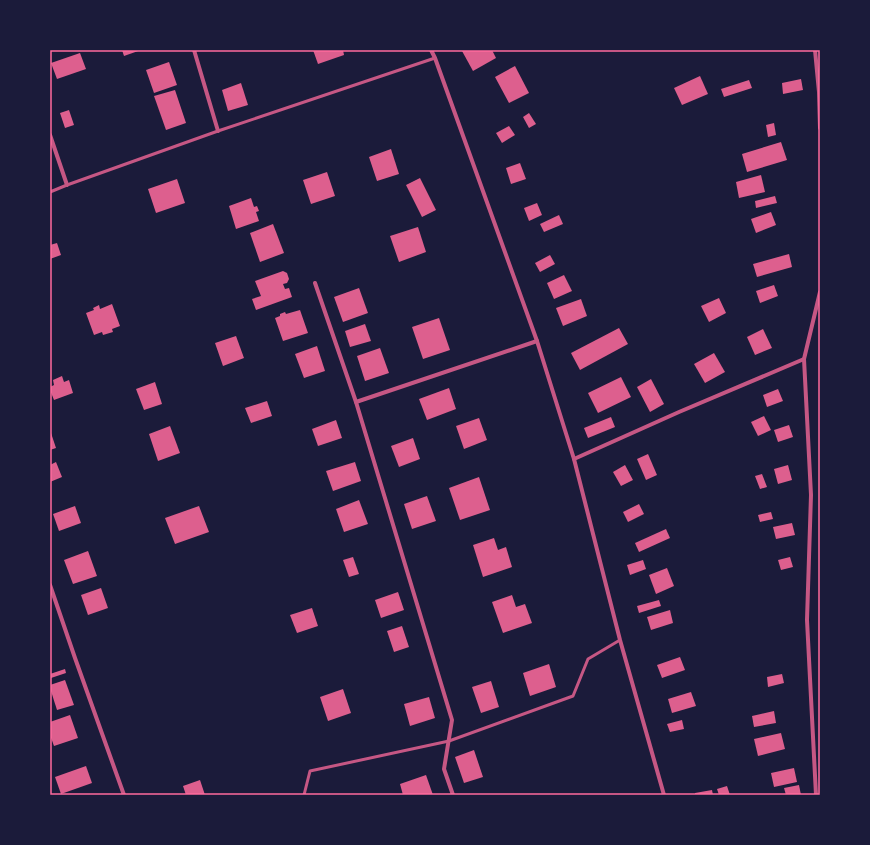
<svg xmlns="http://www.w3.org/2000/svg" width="870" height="845" font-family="'DM Sans',sans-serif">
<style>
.building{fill:#dd5f8e}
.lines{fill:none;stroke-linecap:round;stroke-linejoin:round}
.service{stroke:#c65784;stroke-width:3}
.minor{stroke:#c65784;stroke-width:4}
.neatline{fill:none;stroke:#ff6b9d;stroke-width:1.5}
</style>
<rect width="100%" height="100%" fill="#1b1b3a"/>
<g class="building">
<path d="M122,50H141L124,56Z"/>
<path d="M313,50H343L344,55L318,64Z"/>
<path d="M463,50H492L496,58L473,71L462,51Z"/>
<path d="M80,53L86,69L57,79L51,63Z"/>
<path d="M169,62L177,85L154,93L146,70Z"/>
<path d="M515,66L529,93L509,103L495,77Z"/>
<path d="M700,76L708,94L682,105L674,88Z"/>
<path d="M801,79L803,90L783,94L782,83Z"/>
<path d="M749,80L752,88L724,97L721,89Z"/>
<path d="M241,83L248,105L228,111L222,90Z"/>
<path d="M175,90L186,123L166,130L154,96Z"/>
<path d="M69,110L74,125L65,128L60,113Z"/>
<path d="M529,113L536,124L529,128L523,117Z"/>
<path d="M774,123L776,135L768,137L766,125Z"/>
<path d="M509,126L515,135L502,143L496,133Z"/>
<path d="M781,142L787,160L747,172L742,154Z"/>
<path d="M391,149L399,174L377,181L369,157Z"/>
<path d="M520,163L526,179L511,184L506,168Z"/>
<path d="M327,172L335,196L311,204L303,180Z"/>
<path d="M761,175L765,192L739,198L736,182Z"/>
<path d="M420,178L436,210L422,217L406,185Z"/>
<path d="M177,179L185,203L156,213L148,189Z"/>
<path d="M775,196L777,203L756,208L755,201Z"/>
<path d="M251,198L254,207L257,206L259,211L256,212L259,221L236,229L229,206Z"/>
<path d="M537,203L542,215L529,221L524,208Z"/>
<path d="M771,212L776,225L756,233L751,219Z"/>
<path d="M559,215L563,224L544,232L540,224Z"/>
<path d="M273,224L284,253L260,262L250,233Z"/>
<path d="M418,227L426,252L399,262L390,236Z"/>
<path d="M57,243L61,255L50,259V245Z"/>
<path d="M789,254L792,267L757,277L753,264Z"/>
<path d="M550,255L555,264L540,272L535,263Z"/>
<path d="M283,271L287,273L289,279L287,283L283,284L285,289L289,288L292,297L256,310L252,299L261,296L255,281Z"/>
<path d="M564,275L572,291L554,299L547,283Z"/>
<path d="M774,285L778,296L760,303L756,291Z"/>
<path d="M359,288L368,313L343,322L334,297Z"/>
<path d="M719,298L726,313L709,322L701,306Z"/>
<path d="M581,299L587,316L563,326L556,308Z"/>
<path d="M112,304L120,326L112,329L113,332L103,335L102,332L94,335L86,313L94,310L93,308L99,305L100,309Z"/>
<path d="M300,310L308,333L283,341L275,318L280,316V314L285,312L286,314Z"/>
<path d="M439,318L450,350L423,359L412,327Z"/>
<path d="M365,324L371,341L350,347L345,331Z"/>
<path d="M619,328L628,344L580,370L571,353Z"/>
<path d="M763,329L772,348L755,355L747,337Z"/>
<path d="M236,336L244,358L223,366L215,343Z"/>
<path d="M317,346L325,371L304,378L295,354Z"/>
<path d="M380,348L389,373L365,381L357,356Z"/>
<path d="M714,353L725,372L705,383L694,364Z"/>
<path d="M62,376L64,382L69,380L73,393L54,400L50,390V387L54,385L53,380Z"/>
<path d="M621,377L631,397L598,413L588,393Z"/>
<path d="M651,379L664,404L650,412L637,387Z"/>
<path d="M155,382L162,404L144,410L136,389Z"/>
<path d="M449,388L456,409L427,420L419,399Z"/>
<path d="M778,389L783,401L767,407L763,395Z"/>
<path d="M267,401L272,416L251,423L245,408Z"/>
<path d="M764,416L771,430L758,436L751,422Z"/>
<path d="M611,417L615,427L588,438L584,428Z"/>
<path d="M479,418L487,440L464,449L456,426Z"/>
<path d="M336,420L342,438L318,446L312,429Z"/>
<path d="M789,425L793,437L778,442L774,430Z"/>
<path d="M170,426L180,453L158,461L149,434Z"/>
<path d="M50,430L56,448L50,450Z"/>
<path d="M413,438L420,459L399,467L391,446Z"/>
<path d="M648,454L657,475L646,480L637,459Z"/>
<path d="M56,462L62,477L50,482V465Z"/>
<path d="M355,462L361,481L333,491L326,471Z"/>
<path d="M625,465L633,480L621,486L613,472Z"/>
<path d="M788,465L792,480L778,484L774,469Z"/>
<path d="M762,474L767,487L760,489L755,476Z"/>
<path d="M479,477L490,510L460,520L449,488Z"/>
<path d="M427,496L436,521L412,529L404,504Z"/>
<path d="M359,500L368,524L344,532L336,509Z"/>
<path d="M639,504L644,514L628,522L623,512Z"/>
<path d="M75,506L81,523L59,531L53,514Z"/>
<path d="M199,506L209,532L175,544L165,518Z"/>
<path d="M771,512L773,519L760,522L758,515Z"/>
<path d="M792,523L795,535L776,539L773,527Z"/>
<path d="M666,529L670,538L639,552L635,543Z"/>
<path d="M494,538L498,550L506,547L512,567L483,577L473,545Z"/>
<path d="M88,551L97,576L73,584L64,560Z"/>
<path d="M353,557L359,574L349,577L343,560Z"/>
<path d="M790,557L793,567L781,570L778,560Z"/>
<path d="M643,560L646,569L630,575L627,565Z"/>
<path d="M667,568L674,586L656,594L649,575Z"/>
<path d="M101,588L108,608L88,615L81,595Z"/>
<path d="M398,592L404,610L381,618L375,600Z"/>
<path d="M512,595L516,607L525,604L532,623L503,633L492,602Z"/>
<path d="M659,600L661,606L639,613L637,606Z"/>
<path d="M312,608L318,626L297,633L290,615Z"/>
<path d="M670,610L673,623L651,630L647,617Z"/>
<path d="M402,626L409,647L394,652L387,631Z"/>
<path d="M680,657L685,670L662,678L657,665Z"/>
<path d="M549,664L556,687L530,696L523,673Z"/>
<path d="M65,669L66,673L51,678L50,674Z"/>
<path d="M782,674L784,683L768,687L767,677Z"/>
<path d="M65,680L74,705L57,710L50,688V685Z"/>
<path d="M491,681L499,707L481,713L472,687Z"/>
<path d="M343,689L351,713L328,721L320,697Z"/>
<path d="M691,692L696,706L672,713L668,699Z"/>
<path d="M429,697L435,718L410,726L404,704Z"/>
<path d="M774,711L776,723L754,727L752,716Z"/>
<path d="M70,715L78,738L54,746L50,735V722Z"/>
<path d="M682,720L684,729L670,732L667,724Z"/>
<path d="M781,733L785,749L758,756L754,739Z"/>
<path d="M474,750L483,777L464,783L455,757Z"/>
<path d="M86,766L92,783L61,794L55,777Z"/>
<path d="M794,768L797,782L774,787L771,773Z"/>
<path d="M426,775L433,795H403L400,784Z"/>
<path d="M200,780L205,795H186L183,786Z"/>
<path d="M799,785L801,795H786L784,788Z"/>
<path d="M727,786L730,795H719L717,789Z"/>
<path d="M712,790L713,795H695V793Z"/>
</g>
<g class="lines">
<g class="service">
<path d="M50,192L67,185L218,131L435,58"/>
<path d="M304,795L310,771L449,741L573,696L588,659L620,640"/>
</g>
<g class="minor">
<path d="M194,50L218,131"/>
<path d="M431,50L435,58L537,341L574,459L620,640L664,795"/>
<path d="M815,50L819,92L820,128"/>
<path d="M50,135L67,185"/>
<path d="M315,283L356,402L452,720L444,769L453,795"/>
<path d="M356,402L537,341"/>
<path d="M574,459L679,412L804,359"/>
<path d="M50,585L75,658L124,795"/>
<path d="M816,795L807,620L811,495L804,359L820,292"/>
</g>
</g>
<rect width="870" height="845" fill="none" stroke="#1b1b3a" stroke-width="102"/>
<rect x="51" y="51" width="768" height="743" class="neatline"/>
</svg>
